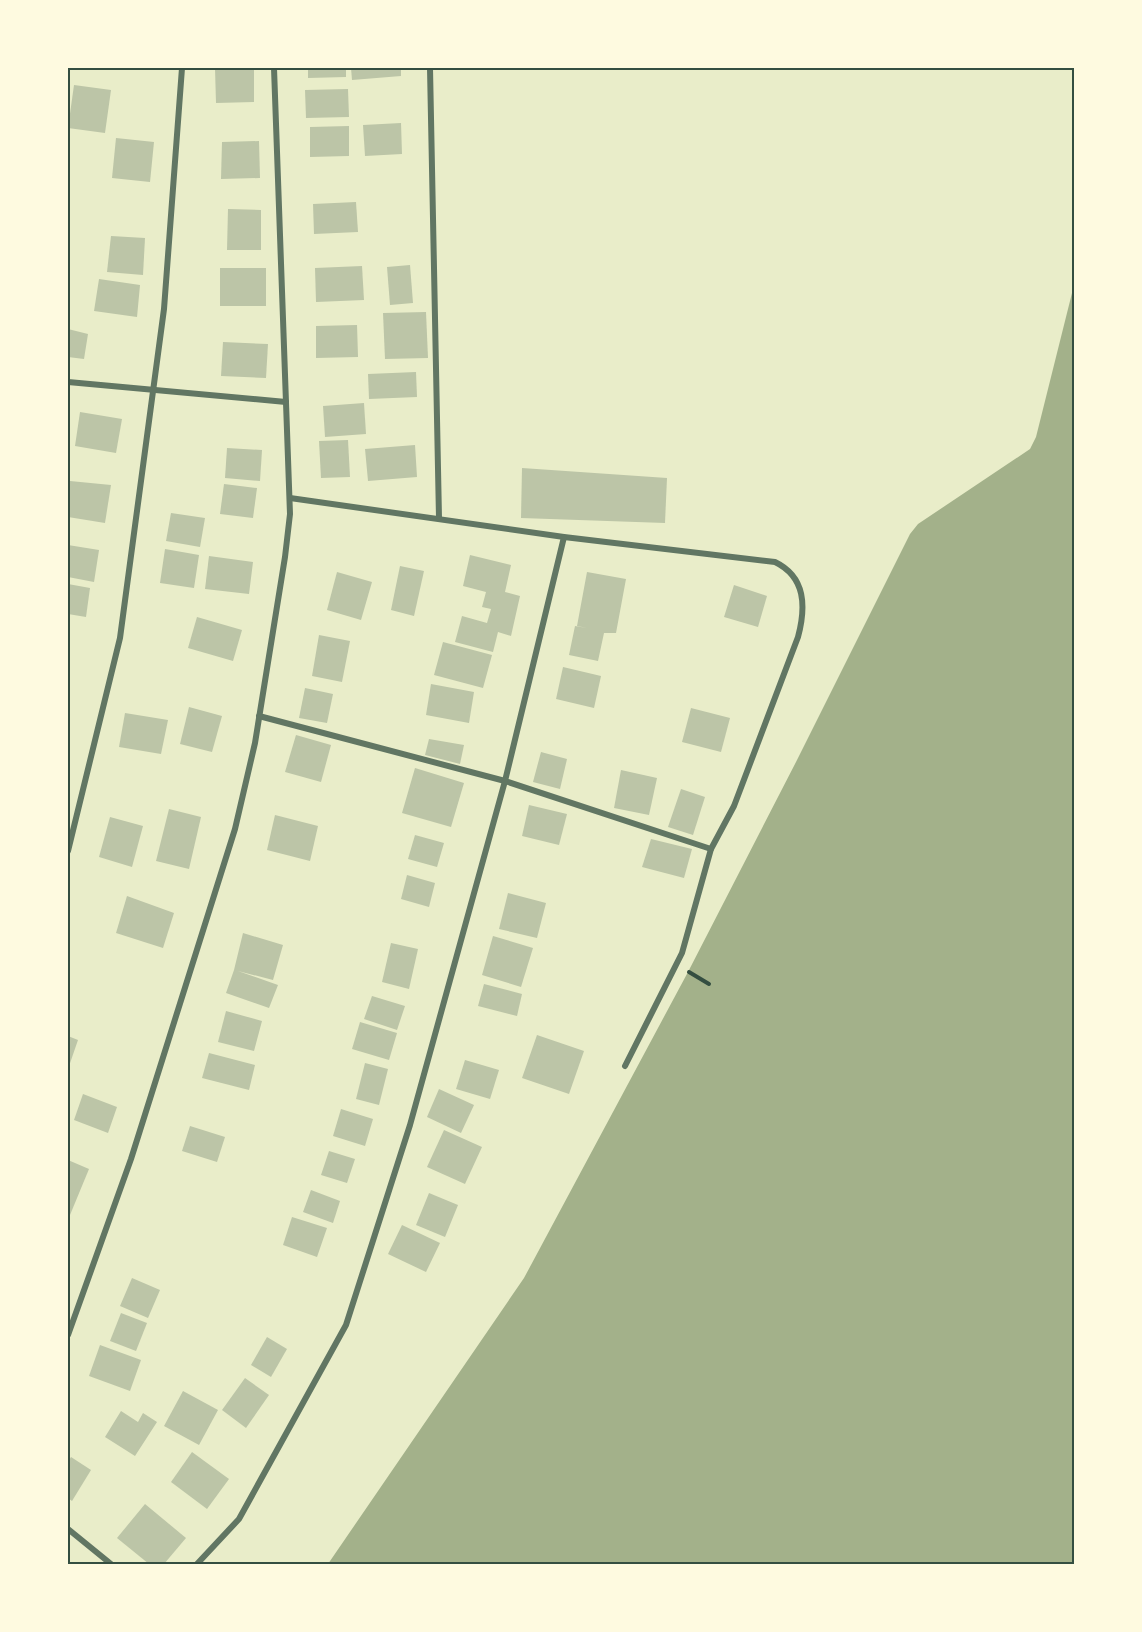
<svg xmlns="http://www.w3.org/2000/svg" width="1142" height="1632" font-family="'Source Sans 3',sans-serif">
<style>
.water{fill:#a3b18a}
.building{fill:#bcc5a7}
.lines{fill:none;stroke-linecap:round;stroke-linejoin:round}
.path{stroke:#344e41;stroke-width:4}
.minor{stroke:#617663;stroke-width:6}
.neatline{fill:none;stroke:#344e41;stroke-width:2}
</style>
<rect width="100%" height="100%" fill="#e9edc9"/>
<path class="water" d="M1074,285V1564H328L524,1278L688,972L796,762L910,534L918,524L1030,449L1036,437Z"/>
<g class="building">
<path d="M215,68H254V102L216,103Z"/>
<path d="M308,68H346V77L308,78Z"/>
<path d="M351,68H401V76L352,80Z"/>
<path d="M74,85L111,90L105,133L68,128Z"/>
<path d="M348,89L349,117L306,118L305,90Z"/>
<path d="M401,123L402,154L365,156L363,125Z"/>
<path d="M349,126V156L310,157V127Z"/>
<path d="M116,138L154,142L150,182L112,178Z"/>
<path d="M259,141L260,178L221,179L222,142Z"/>
<path d="M356,202L358,232L314,234L313,204Z"/>
<path d="M228,209L261,210V250H227Z"/>
<path d="M111,236L145,238L143,275L107,272Z"/>
<path d="M410,265L413,303L390,305L387,267Z"/>
<path d="M362,266L364,300L316,302L315,268Z"/>
<rect x="220" y="268" width="46" height="38"/>
<path d="M99,279L140,285L137,317L94,311Z"/>
<path d="M426,312L428,358L385,359L383,313Z"/>
<path d="M357,325L358,357L316,358V326Z"/>
<path d="M68,329L88,334L84,359L68,357Z"/>
<path d="M223,342L268,344L266,378L221,376Z"/>
<path d="M416,372L417,397L369,399L368,374Z"/>
<path d="M364,403L366,434L325,437L323,406Z"/>
<path d="M80,412L122,419L116,453L75,446Z"/>
<path d="M348,440L350,477L321,478L319,441Z"/>
<path d="M415,445L417,477L368,481L365,449Z"/>
<path d="M227,448L262,450L260,481L225,478Z"/>
<path d="M522,468L667,478L665,523L521,518Z"/>
<path d="M70,481L111,485L105,523L68,517V493Z"/>
<path d="M224,484L257,488L253,518L220,514Z"/>
<path d="M171,513L205,518L200,547L166,541Z"/>
<path d="M68,545L99,550L94,582L68,577Z"/>
<path d="M165,549L199,555L194,588L160,583Z"/>
<path d="M470,555L511,565L505,592L520,596L511,636L498,632L493,652L455,642L462,616L487,623L491,609L482,607L486,592L463,586Z"/>
<path d="M209,556L253,562L249,594L205,589Z"/>
<path d="M400,566L424,571L414,616L391,610Z"/>
<path d="M337,572L372,582L361,620L327,610Z"/>
<path d="M587,572L626,579L616,633H604L598,661L569,655L575,626L587,628L577,626Z"/>
<path d="M68,584L90,588L86,617L68,614Z"/>
<path d="M734,585L767,596L758,627L724,617Z"/>
<path d="M197,617L242,630L233,661L188,648Z"/>
<path d="M319,635L350,641L342,682L312,676Z"/>
<path d="M443,642L492,655L483,688L434,675Z"/>
<path d="M563,667L601,676L594,708L556,699Z"/>
<path d="M431,684L474,692L469,723L426,715Z"/>
<path d="M305,688L333,694L327,723L299,718Z"/>
<path d="M189,707L222,716L212,752L180,744Z"/>
<path d="M691,708L730,718L721,752L682,742Z"/>
<path d="M125,713L168,720L161,754L119,747Z"/>
<path d="M296,735L331,745L321,782L285,772Z"/>
<path d="M429,739L464,745L460,764L425,755Z"/>
<path d="M541,752L567,759L560,789L533,782Z"/>
<path d="M415,768L464,783L451,827L402,813Z"/>
<path d="M621,770L657,778L649,815L614,808Z"/>
<path d="M681,789L705,797L693,835L668,827Z"/>
<path d="M529,805L567,814L559,845L522,836Z"/>
<path d="M169,809L201,817L189,869L156,861Z"/>
<path d="M275,815L318,826L310,861L267,850Z"/>
<path d="M110,817L143,826L132,867L99,857Z"/>
<path d="M415,835L444,843L437,867L408,859Z"/>
<path d="M651,839L692,849L684,878L642,867Z"/>
<path d="M407,875L435,883L429,907L401,899Z"/>
<path d="M508,893L546,903L537,938L499,929Z"/>
<path d="M127,896L174,913L163,948L116,933Z"/>
<path d="M243,933L283,945L273,980L238,971L278,985L269,1008L226,993L234,970Z"/>
<path d="M493,936L533,948L521,987L482,975Z"/>
<path d="M391,943L418,949L409,989L382,982Z"/>
<path d="M484,984L522,994L517,1016L478,1006Z"/>
<path d="M372,996L405,1006L397,1030L364,1019Z"/>
<path d="M226,1011L262,1021L254,1051L218,1042Z"/>
<path d="M360,1022L397,1033L389,1060L352,1049Z"/>
<path d="M537,1035L584,1051L569,1094L522,1078Z"/>
<path d="M68,1036L78,1040L68,1069Z"/>
<path d="M209,1053L255,1065L249,1090L202,1078Z"/>
<path d="M465,1060L499,1070L490,1099L456,1089Z"/>
<path d="M365,1063L388,1069L379,1105L356,1099Z"/>
<path d="M439,1089L474,1105L461,1133L427,1117Z"/>
<path d="M83,1094L117,1107L108,1133L74,1120Z"/>
<path d="M341,1109L373,1119L365,1146L333,1136Z"/>
<path d="M190,1126L225,1137L217,1162L182,1151Z"/>
<path d="M444,1130L482,1147L465,1184L427,1167Z"/>
<path d="M329,1151L355,1159L347,1183L321,1175Z"/>
<path d="M68,1160L89,1169L70,1215L68,1214Z"/>
<path d="M311,1190L340,1201L333,1223L303,1212Z"/>
<path d="M429,1193L458,1205L445,1237L416,1225Z"/>
<path d="M292,1217L327,1228L317,1257L283,1245Z"/>
<path d="M402,1225L440,1243L426,1272L388,1254Z"/>
<path d="M132,1278L160,1290L148,1318L120,1306Z"/>
<path d="M121,1313L147,1323L136,1351L110,1341Z"/>
<path d="M267,1337L287,1349L271,1377L251,1365Z"/>
<path d="M100,1345L141,1360L130,1391L89,1376Z"/>
<path d="M245,1378L269,1395L246,1428L222,1410Z"/>
<path d="M183,1391L218,1410L199,1445L164,1426Z"/>
<path d="M121,1411L138,1422L143,1413L157,1422L135,1456L105,1437Z"/>
<path d="M192,1452L229,1479L207,1509L171,1482Z"/>
<path d="M71,1457L91,1470L72,1501L68,1498V1462Z"/>
<path d="M145,1504L186,1538L164,1564H149L117,1538Z"/>
</g>
<g class="lines">
<path class="path" d="M689,972L709,984"/>
<g class="minor">
<path d="M430,68L439,518"/>
<path d="M68,382L286,402"/>
<path d="M290,498L564,537L775,562C806,577 806,607 798,637L734,806L711,849L682,953L625,1066"/>
<path d="M259,716L505,781L711,849"/>
<path d="M68,851L120,638L164,309L182,68"/>
<path d="M68,1335L131,1159L235,829L255,743L285,557L290,514L274,68"/>
<path d="M68,1529L111,1564"/>
<path d="M197,1564L239,1519L346,1325L410,1125L505,781L564,537"/>
</g>
</g>
<rect width="1142" height="1632" fill="none" stroke="#fefae0" stroke-width="138"/>
<rect x="69" y="69" width="1004" height="1494" class="neatline"/>
</svg>
